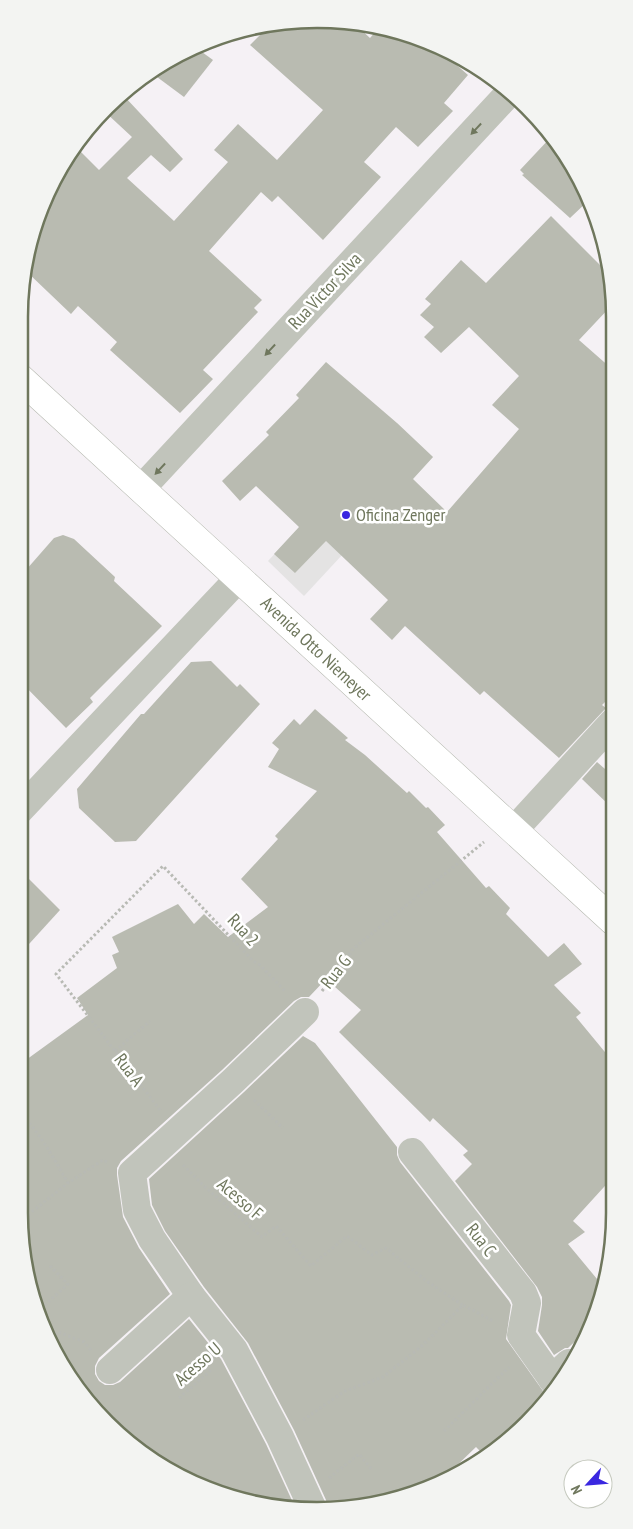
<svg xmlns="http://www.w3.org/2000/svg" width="633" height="1529" font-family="'PT Sans Narrow',sans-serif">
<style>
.built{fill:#e4e3e3}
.building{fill:#b9bbb1}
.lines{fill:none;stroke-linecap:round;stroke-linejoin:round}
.major-casing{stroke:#b5b8af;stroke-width:29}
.path{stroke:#b8bab4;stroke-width:3;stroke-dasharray:2.5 2.5;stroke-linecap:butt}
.minor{stroke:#c1c4bb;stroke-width:28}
.major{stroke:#fff;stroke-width:28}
.oneway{fill:#6f775d}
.poi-dot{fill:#3a27e0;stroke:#fff;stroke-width:2}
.labels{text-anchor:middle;stroke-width:5;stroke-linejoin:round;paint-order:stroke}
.street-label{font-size:18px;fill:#6f775d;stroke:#fff}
.poi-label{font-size:18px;fill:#6f775d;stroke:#fff;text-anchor:start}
.rim{fill:none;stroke:#6f775d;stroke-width:2.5}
</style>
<rect width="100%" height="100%" fill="#f5f1f5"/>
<path class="built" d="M397,423L433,457L304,596L268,561Z"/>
<g class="building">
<path d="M297,19L358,27L370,38L377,30L412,34L434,45L468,75L444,103L453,111L418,147L396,127L364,162L381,177L323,240L278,196L272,202L261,192L209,251L262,300L254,308L258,312L203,370L213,379L180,413L110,350L117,342L78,306L71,314L26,271L34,221L77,148L99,170L132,137L104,111L124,96L183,159L170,172L151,155L127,178L174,221L228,162L214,150L238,124L277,160L323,110L250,45L268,27Z"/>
<path d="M195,47L213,60L184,97L153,74L185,50Z"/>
<path d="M551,137L584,185L588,201L570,218L522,175L524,174L520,170Z"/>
<path d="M551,216L612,277V305L579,340L612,369L613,694L602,705L606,708L559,758L484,691L480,695L405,626L392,640L370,619L388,600L326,541L295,573L274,554L299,527L256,486L240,501L222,481L269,435L266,432L299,398L296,395L326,362L397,423L433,457L413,479L447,512L519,429L492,405L519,376L469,327L441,353L424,337L434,327L420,315L431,304L425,299L461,260L486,283Z"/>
<path d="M63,535L74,539L115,577L114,581L162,626L90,698L93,702L66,728L19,680V578L54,538Z"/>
<path d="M211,661L237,687L240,684L260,704L136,841L115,842L79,808L77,789L141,714H144L191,662Z"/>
<path d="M315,709L348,738L345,740L365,755L407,793L409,791L426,808L428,807L445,825L437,832L486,888L489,886L510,908L506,914L548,957L564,943L582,964L554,985L581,1013L576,1017L614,1063V1176L573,1221L585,1232L568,1244L602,1285L599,1308L586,1331L568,1348H565L554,1355L538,1331L542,1305V1297L537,1287L455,1181L472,1164L463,1155L468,1151L433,1118L430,1122L339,1032L361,1010L326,979L309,997H301L294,1001L222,1070L121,1161L117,1168V1175L123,1217L139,1248L170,1294L99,1358L95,1366V1374L99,1381L105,1385H113L120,1382L189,1319L221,1359L266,1444L295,1507L277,1508L167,1470L92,1409L35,1308L19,1212V1065L88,1015L77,998L117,968L112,955L119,952L112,937L178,904L194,924L204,914L228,937L268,907L241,879L278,839L275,836L317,791L268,767L279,749L272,743L294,719L300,725Z"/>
<path d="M597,762L613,776V809L582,779Z"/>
<path d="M19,869L60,910L19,955Z"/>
<path d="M303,1036L315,1043L397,1147V1155L400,1162L509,1301L511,1305L506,1339L548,1398L486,1457L476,1447L447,1475L389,1499L385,1494L373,1505L327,1506L326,1500L294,1430L248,1343L204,1287L165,1231L152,1205L149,1179L244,1092Z"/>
</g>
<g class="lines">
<defs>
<path id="major" d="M19,377L613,921"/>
</defs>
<use href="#major" class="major-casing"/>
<g class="path">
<path d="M322,991L354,948L484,842"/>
<path d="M115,1051L150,1021"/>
<path d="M254,1100L283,1128"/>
<path d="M160,1110L56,974L163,866L253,961L260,965L285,991"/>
<path d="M19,1112C40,1133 53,1157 68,1183"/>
<path d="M183,1165L205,1187L262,1237L276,1226L311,1266L347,1236L372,1255L386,1248L429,1283L463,1305"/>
<path d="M20,1221L68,1183L103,1160L107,1162"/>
<path d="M37,1312L68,1284L49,1265"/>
<path d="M51,1338L58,1332L84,1342L91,1350"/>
<path d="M86,1397L91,1391"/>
<path d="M179,1398L211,1370"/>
<path d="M303,1420L345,1391L383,1377L423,1345L463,1305L493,1321"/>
<path d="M444,1431L509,1367"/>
<path d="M329,1478L359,1454L372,1470"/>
</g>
<g class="minor">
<path d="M141,489L509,93"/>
<path d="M19,811L239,578"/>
<path d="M514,830L613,722"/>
<path d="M305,1012L233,1081L132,1173L137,1210L152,1239L191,1296L234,1350L280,1437L312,1507"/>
<path d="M412,1152L523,1293L527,1303L521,1335L557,1386"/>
<path d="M110,1370L191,1296"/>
<path d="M552,1379L569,1363"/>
</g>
<use href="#major" class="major"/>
</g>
<defs><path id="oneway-solid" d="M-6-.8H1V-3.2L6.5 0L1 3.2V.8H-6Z" transform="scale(1.25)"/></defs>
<g class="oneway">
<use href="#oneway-solid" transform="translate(476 129) rotate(133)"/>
<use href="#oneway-solid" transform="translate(270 350) rotate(133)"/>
<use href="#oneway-solid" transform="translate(160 469) rotate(133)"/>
</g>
<circle class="poi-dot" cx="346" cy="515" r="5"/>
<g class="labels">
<g class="street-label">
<text transform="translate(325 291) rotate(-47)" y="6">Rua Victor Silva</text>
<text transform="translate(316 649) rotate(43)" y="6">Avenida Otto Niemeyer</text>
<text transform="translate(243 930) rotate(47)" y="6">Rua 2</text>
<text transform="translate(336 972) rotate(-52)" y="6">Rua G</text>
<text transform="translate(129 1070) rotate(53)" y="6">Rua A</text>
<text transform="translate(240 1199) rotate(41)" y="6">Acesso F</text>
<text transform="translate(481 1240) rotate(52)" y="6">Rua C</text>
<text transform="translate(198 1364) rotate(-41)" y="6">Acesso U</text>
</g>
<g class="poi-label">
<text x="356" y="521">Oficina Zenger</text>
</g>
</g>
<path d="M0 0H633V1529H0ZM317 28H317A289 289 0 0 1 606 317V1213A289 289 0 0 1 317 1502H317A289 289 0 0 1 28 1213V317A289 289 0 0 1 317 28Z" fill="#f3f4f2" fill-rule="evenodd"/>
<path class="rim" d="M317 28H317A289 289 0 0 1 606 317V1213A289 289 0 0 1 317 1502H317A289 289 0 0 1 28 1213V317A289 289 0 0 1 317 28Z"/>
<g transform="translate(588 1484) rotate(244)"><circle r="24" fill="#ffffff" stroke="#c5c9be"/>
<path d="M0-4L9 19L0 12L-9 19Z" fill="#3a27e0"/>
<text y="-8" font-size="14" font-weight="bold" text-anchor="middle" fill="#6f775d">N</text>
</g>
</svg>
